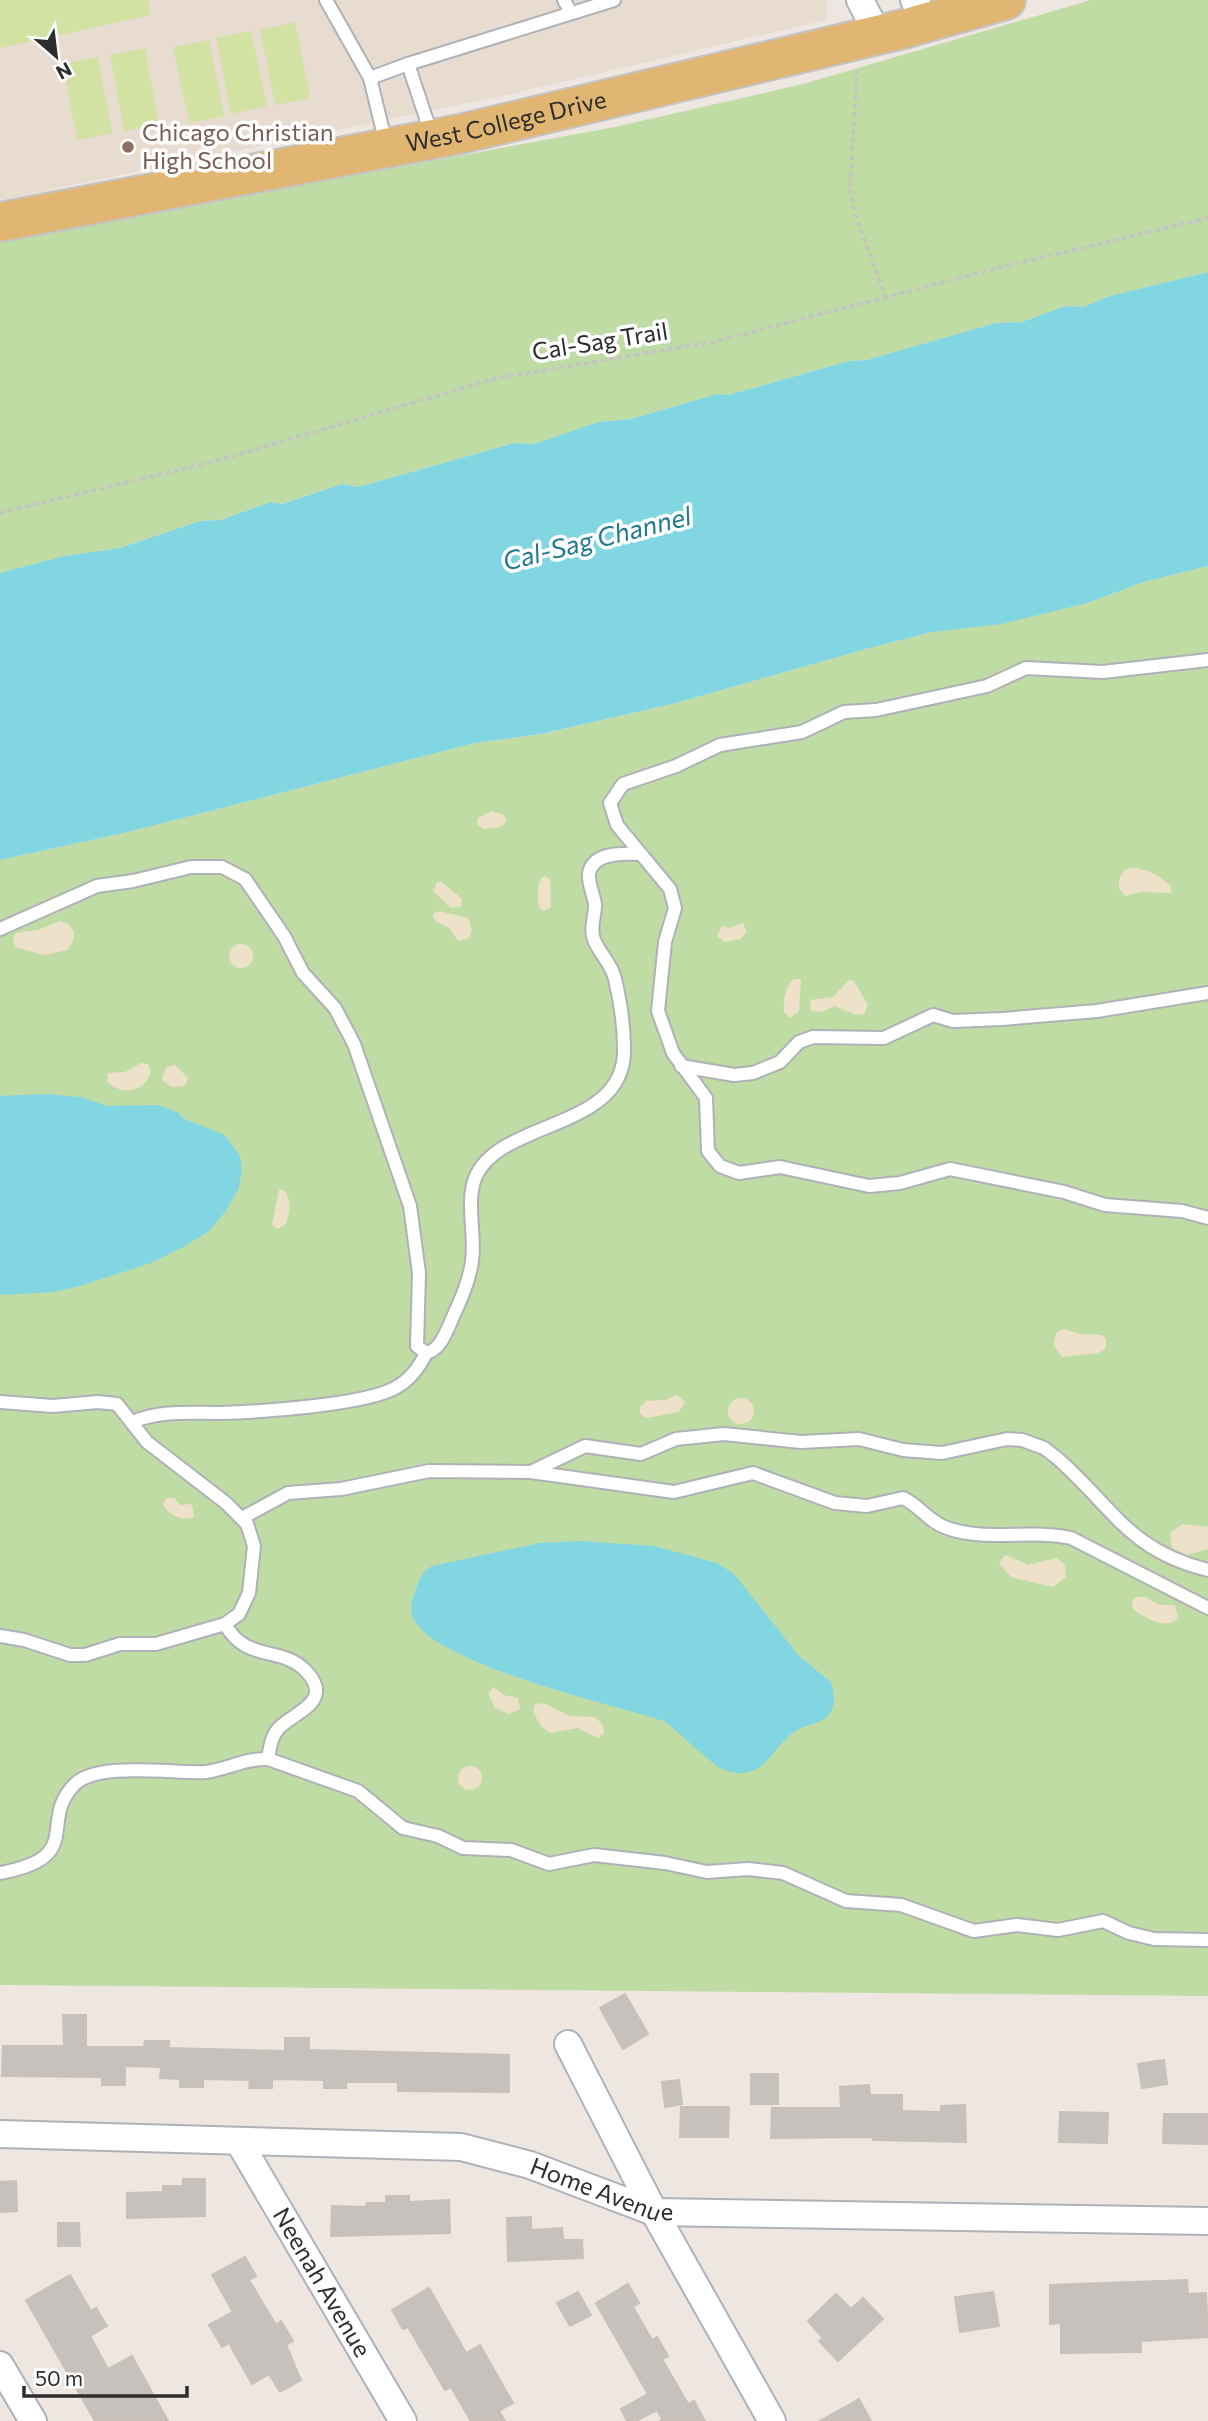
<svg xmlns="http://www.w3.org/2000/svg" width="1208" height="2421" font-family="Commissioner,sans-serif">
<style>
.education{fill:#e8dcd0}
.green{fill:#c0dca5}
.sand{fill:#ede2c9}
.pitch{fill:#d1e2a2}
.water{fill:#82d6e1}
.building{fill:#c6c1bc;stroke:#c8c1bb;stroke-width:2}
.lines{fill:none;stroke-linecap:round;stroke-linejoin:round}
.lane-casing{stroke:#aeb1b7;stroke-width:16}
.street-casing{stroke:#aeb1b7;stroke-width:30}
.primary-casing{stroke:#c4c4c4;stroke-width:42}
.path{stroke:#c4c4c4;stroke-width:3.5;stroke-dasharray:5 3.5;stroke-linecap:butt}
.lane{stroke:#fff;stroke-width:12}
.street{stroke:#fff;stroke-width:26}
.primary{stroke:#e0b672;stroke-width:38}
.education-dot{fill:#8d6e63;stroke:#fff;stroke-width:2.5}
.labels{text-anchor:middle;stroke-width:7;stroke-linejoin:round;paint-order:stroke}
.street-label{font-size:24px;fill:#2d2d2d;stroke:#fff}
.education-label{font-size:24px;fill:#785e54;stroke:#fff;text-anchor:start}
.water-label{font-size:26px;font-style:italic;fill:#1f7a8f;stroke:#fff}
</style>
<rect width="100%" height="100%" fill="#ede6e1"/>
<path class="education" d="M0,0H827L826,20L511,94L0,200Z"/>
<g class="green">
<path d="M1091,0H1208V272L1110,296L1083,307L1065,306L1022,322L996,323L866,360L849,361L728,395L717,394L631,419L598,422L534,444L514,443L358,487L342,484L281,504L271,502L220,520L200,521L120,548L64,556L0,573V241L615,127L803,84Z"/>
<path d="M1208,566V1996L0,1985V860L128,832L475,743L542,734L676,703L866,649L932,632L1087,603L1144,582Z"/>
</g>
<g class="sand">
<path d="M491,811L504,815L507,822L500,827L483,829L477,824L478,818Z"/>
<path d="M1131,868C1146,868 1160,876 1171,886V893L1141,892L1125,896L1119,888C1118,878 1121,871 1131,868Z"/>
<path d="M544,876L550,879L551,907L544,911L540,909C537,900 536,882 544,876Z"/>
<path d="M437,882H442L462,899V906L451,908L433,891Z"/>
<path d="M439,911L468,918L472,930L468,939L458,941L449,928L435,921L433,914Z"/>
<path d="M60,921L68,924L74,932L73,941L68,950L44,955L15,947L13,938L16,933L38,930Z"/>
<path d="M743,923L747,932L740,939L725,942L717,936L722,926L730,928Z"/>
<circle cx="241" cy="956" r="12"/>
<path d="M794,979H801L799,1011L790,1018L784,1012C783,1000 785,986 794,979Z"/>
<path d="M849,980L854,981L868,1005L864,1014L856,1015L835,1006L821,1012L811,1011L810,1000L833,997Z"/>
<path d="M141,1063L148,1064L151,1072C145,1093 120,1096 107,1081L108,1073L125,1072Z"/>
<path d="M175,1065L188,1078L185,1086L172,1087L162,1080L166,1067Z"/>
<path d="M279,1190H284C292,1200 290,1214 285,1225L277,1229L272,1225Z"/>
<path d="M1063,1329L1080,1334L1101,1335L1106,1339V1348L1098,1353L1062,1357L1053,1344L1057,1332Z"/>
<path d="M677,1395L685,1402L679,1412L646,1418L640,1413V1407L646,1401L665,1400Z"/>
<circle cx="741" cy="1411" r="13"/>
<path d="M166,1498H174L180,1505L192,1504L194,1517C184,1522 167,1515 163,1504Z"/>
<path d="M1182,1524L1208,1527V1549L1187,1555L1172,1548L1170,1533Z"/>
<path d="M1005,1555L1028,1565L1057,1558L1065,1565L1066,1577L1053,1587L1011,1577L999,1563Z"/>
<path d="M1136,1597H1146L1159,1605H1175L1178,1618C1166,1631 1146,1618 1133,1609L1132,1601Z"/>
<path d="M494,1687L504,1695L518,1698L520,1709L509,1714L495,1708L488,1693Z"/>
<path d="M544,1703L569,1716L595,1717L603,1725L604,1733L598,1738L577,1728L550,1733L540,1725L533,1711L535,1704Z"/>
<circle cx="470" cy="1778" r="12"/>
</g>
<g class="pitch">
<path d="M0,0H148L151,15L0,48Z"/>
<path d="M295,22L310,98L275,105L260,30Z"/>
<path d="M251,31L267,106L231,114L216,38Z"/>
<path d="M209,40L224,116L189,123L173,47Z"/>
<path d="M145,48L159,125L124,131L110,55Z"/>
<path d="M98,57L112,133L77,140L63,64Z"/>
</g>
<g class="water">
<path d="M1208,272V566L1144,582L1087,603L1002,624L932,632L866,649L676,703L541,734L475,743L128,832L0,860V573L64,556L120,548L200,521L220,520L271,502L282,504L342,484L358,487L514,443L534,444L598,422L631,419L717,394L728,395L849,361L866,360L996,323L1022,322L1065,306L1083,307L1110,296Z"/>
<path d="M45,1094L81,1097L107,1106L158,1105L179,1113L182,1118L225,1135L240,1156L242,1171L238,1190L225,1212L209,1231L187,1245L151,1263L80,1286L53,1292L0,1295V1096Z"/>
<path d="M580,1541L654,1546L717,1563L734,1574L799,1656L831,1682C833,1692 837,1704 830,1713C822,1724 808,1724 797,1730C771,1745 767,1782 727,1771C713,1768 680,1732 664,1721C613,1705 434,1664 413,1618C409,1609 412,1600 415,1592C419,1580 421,1572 432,1566L539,1543Z"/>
</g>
<g class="building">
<path d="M625,1994L648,2034L623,2049L600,2008Z"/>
<path d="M63,2015H86V2047H144L145,2041H169V2048L285,2051V2038H309V2050L509,2055V2092L398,2091V2082H346V2088H324V2080L272,2079V2088H249L250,2080L203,2079V2087H180V2079L160,2078L161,2067L125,2066V2085H102V2077L2,2076L3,2046H64Z"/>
<path d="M1164,2060L1167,2084L1142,2088L1138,2064Z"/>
<rect x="751" y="2074" width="27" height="30"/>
<path d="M679,2080L682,2104L665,2107L662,2082Z"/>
<path d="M869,2085L870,2095H902V2111L941,2112V2106L965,2105L966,2142L873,2140V2137L771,2138L772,2108H841L840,2087Z"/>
<path d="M681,2107H729L728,2137H680Z"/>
<path d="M1060,2112L1108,2113L1107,2143L1059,2142Z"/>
<path d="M1164,2114H1208V2144L1163,2143Z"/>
<path d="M183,2179H205V2216L127,2218V2193L163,2192V2186H183Z"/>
<path d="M16,2181L17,2211L0,2212V2182Z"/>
<path d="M386,2196H409V2202L449,2200L450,2233L331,2236L332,2206L366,2207L367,2203H386Z"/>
<path d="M531,2217V2230L562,2228L563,2240H582L583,2258L508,2261L507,2218Z"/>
<path d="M58,2223H79L80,2246H58Z"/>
<path d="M245,2257L256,2276L249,2280L276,2325L281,2321L293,2341L286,2345L301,2380L280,2392L269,2374L252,2384L229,2343L222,2347L209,2325L233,2312L212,2275Z"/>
<path d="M70,2275L91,2311L96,2308L107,2326L90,2336L108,2369L132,2356L168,2421H95L26,2300Z"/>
<path d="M1187,2280L1188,2294L1206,2293L1208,2337L1141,2341V2352L1061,2353V2323L1050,2324V2285Z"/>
<path d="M628,2284L639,2303L633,2307L652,2340L657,2337L668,2356L662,2359L688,2404L694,2401L705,2421H660L662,2419L657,2410L636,2421H627L621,2409L648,2394L596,2303Z"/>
<path d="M429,2288L466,2353L480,2345L513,2403L499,2411L505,2421H471L451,2387L445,2390L408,2327L403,2329L392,2310Z"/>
<path d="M578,2292L591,2315L570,2326L557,2303Z"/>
<path d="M993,2292L999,2326L960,2332L955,2297Z"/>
<path d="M836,2294L851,2309L863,2298L883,2319L838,2361L819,2341L823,2338L808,2321Z"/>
<path d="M859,2399L871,2421H820Z"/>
</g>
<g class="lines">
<defs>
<g id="lane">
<path d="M326,0L370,78L386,144"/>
<path d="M564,0L571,13"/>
<path d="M370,78L408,64"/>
<path d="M432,136L408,64L614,0"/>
<path d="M1208,660L1103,672L1026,668L987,686L876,710L844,712L802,732L720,745L676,766L623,784L610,803L617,825L670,889L675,908L665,942L658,1011L673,1053L706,1098L708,1151L720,1166L739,1173L780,1167L869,1186L900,1183L950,1169L1064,1192L1105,1205L1182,1211L1208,1218"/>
<path d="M0,929L97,886L133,881L191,867H222L245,879L284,936L303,973L335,1008L354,1044L410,1206L419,1273L417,1346L426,1353C439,1350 444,1337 449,1326C458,1305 469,1284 472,1261C476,1235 465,1200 476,1176C502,1119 627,1130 624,1048C624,1026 620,1000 615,979C612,965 601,955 595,942C589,930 595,917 595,905C594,895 588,884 589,874C592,852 623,853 639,854"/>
<path d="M681,1066L734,1075L753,1073L780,1062L799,1042L813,1037L884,1038L933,1015L953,1021L1002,1019L1097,1011L1208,993"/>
<path d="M0,1402L53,1406L98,1402L117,1404L147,1442L226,1503L247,1524L254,1546L249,1593L239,1614L225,1624L156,1644H120L85,1655H70L24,1640L0,1636"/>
<path d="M132,1422C161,1410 190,1413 221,1413C258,1412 364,1405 395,1388C410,1380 419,1368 426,1353"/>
<path d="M531,1472L585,1446L641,1454L676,1439L724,1434L801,1442L859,1439L903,1450L942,1453L1007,1439L1022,1440L1044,1448L1057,1458C1113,1507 1129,1551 1208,1570"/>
<path d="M242,1518L288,1493L341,1489L429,1471L531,1472L674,1492L753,1473L835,1503L867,1506L903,1498C920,1506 929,1522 947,1528C986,1542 1031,1529 1071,1538L1208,1608"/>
<path d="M225,1624C246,1663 281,1645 306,1671C335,1702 294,1712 279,1728C271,1736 270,1748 268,1759"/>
<path d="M0,1873C87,1857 37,1822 75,1784C99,1761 175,1774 206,1772C228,1769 246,1758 268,1759L358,1791L403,1828L438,1836L463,1848L511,1850L549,1864L594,1855L665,1863L707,1872L748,1869L783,1873L846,1901L901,1905L974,1931L1017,1925L1058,1930L1103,1921L1129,1933L1154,1939L1208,1940"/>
</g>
<g id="street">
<path d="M860,0L878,35"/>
<path d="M914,0L927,23"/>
<path d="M568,2044L654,2212L772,2421"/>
<path id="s1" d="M0,2134L461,2147L530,2165L654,2212L1208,2221"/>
<path id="s2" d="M239,2142L403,2421"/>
<path d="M0,2365L33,2421"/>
</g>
<g id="primary">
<path id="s3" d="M0,222L460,134L903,29L1006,0"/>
</g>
</defs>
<use href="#lane" class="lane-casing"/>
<use href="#street" class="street-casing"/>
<use href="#primary" class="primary-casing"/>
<g class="path">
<path d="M857,70L850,190L855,213L886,299"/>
<path d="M0,513L216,461L497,378L713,342L1010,265L1208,218"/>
</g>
<use href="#lane" class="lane"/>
<use href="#street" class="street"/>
<use href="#primary" class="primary"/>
</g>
<circle class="education-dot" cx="128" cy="147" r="7"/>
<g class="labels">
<g class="street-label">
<text dy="8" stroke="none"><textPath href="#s3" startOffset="516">West College Drive</textPath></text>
<text transform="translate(600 342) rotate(-9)" y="8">Cal-Sag Trail</text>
<text dy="8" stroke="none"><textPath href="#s1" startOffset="609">Home Avenue</textPath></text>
<text dy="8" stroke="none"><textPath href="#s2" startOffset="163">Neenah Avenue</textPath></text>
</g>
<g class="education-label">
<text x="142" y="141">Chicago Christian<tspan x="142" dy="28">High School</tspan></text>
</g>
<g class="water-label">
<text transform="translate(597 539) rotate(-14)" y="9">Cal-Sag Channel</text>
</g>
</g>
<g transform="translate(56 56) rotate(152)" stroke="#ffffff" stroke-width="5" paint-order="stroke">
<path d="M0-5L12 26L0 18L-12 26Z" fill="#2d2d2d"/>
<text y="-10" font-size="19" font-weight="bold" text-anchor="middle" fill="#2d2d2d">N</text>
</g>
<path d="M24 2386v10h163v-10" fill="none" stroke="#2d2d2d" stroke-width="3.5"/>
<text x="35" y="2386" font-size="21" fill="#2d2d2d" stroke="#ffffff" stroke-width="5" paint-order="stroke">50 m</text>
</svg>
